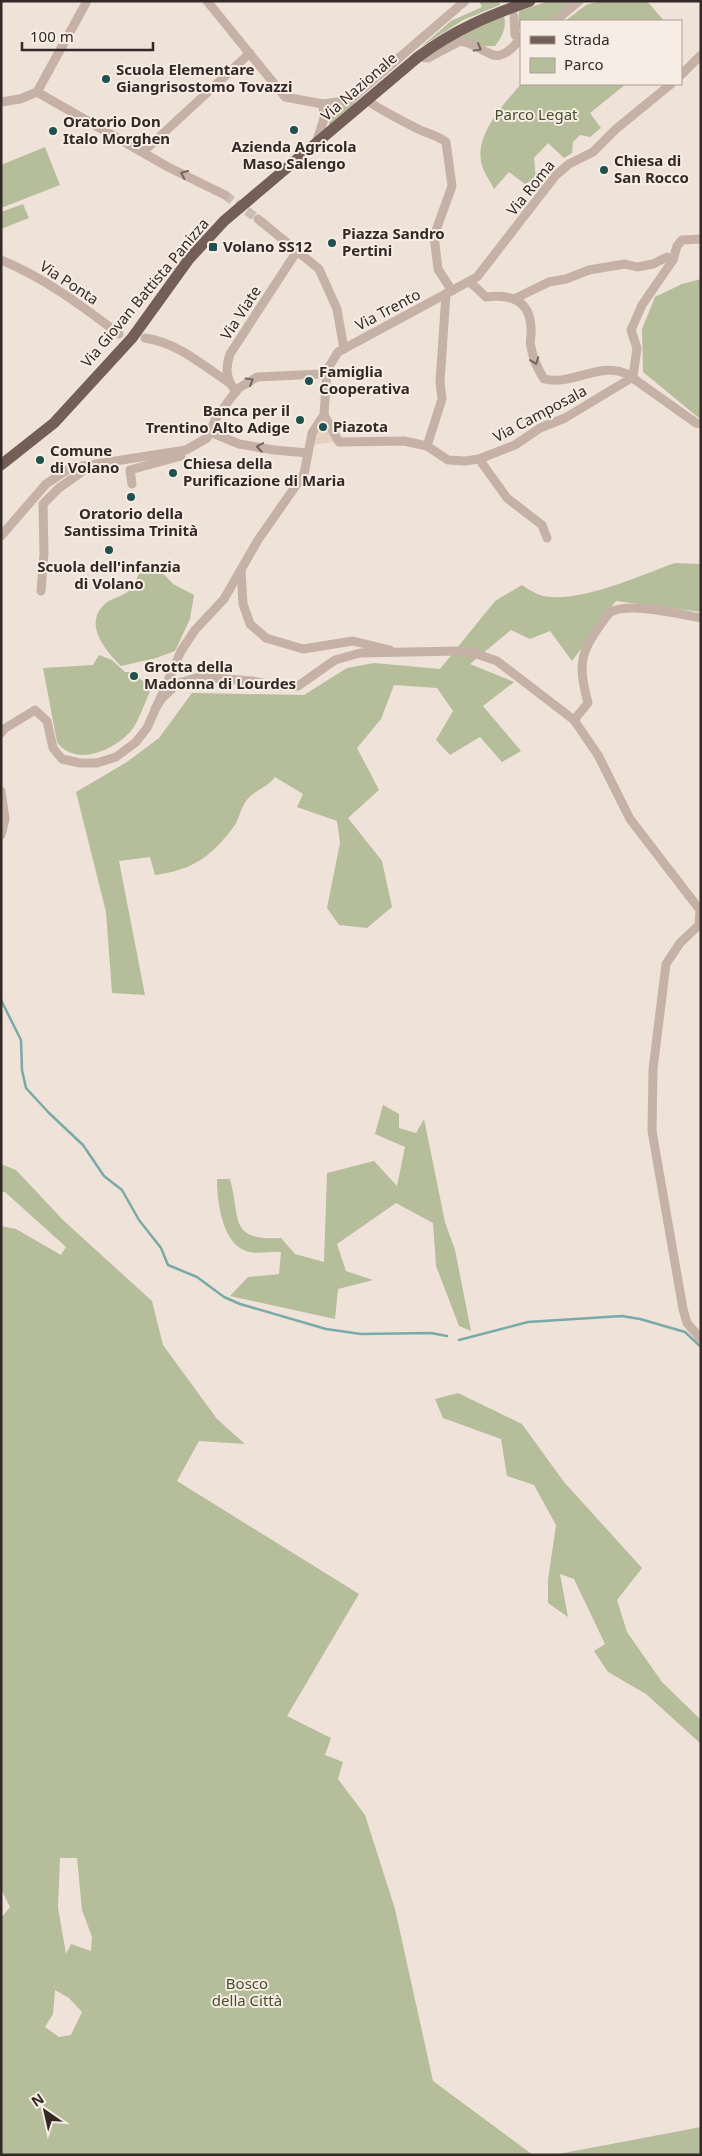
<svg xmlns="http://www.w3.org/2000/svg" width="702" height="2156" font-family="'Noto Sans',sans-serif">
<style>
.green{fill:#b5bd9a;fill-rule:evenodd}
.plaza{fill:#e6d1c0}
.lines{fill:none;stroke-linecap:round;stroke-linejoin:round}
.stream{stroke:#7aaaa7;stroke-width:2.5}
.minor-tunnel{stroke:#c9bdb5;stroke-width:9;stroke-dasharray:9 4.5;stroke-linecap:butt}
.minor{stroke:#c6b1a6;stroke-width:9}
.major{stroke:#745e58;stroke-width:11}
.oneway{stroke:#756660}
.poi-dot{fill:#1f514f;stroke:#f7ede4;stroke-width:2}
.labels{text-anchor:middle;stroke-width:4;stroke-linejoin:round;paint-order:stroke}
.poi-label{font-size:15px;font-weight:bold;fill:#332926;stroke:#f7ede4;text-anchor:start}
.street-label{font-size:15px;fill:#332926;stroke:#f7ede4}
.park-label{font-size:15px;fill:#464f2c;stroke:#f7ede4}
</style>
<rect width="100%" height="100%" fill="#efe2d9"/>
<g class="green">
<path d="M479,1H499L500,5L463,20L421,47L451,21L482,7Z"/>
<path d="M549,1H573L550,21H521V31L519,28V11Z"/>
<path d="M599,1H647L664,21H565L586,5Z"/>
<path d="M504,16C507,27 502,37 495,46H481L453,38Z"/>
<path d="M521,84H626L590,113L601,128L590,137L580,135L573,142L572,153L564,158L548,143L534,158L536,178L525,184L509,172L494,189C490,181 482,170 481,161C476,133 505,103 521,84Z"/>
<path d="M356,102L329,125V110Z"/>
<path d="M45,147L60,185L1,208V165Z"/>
<path d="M23,204L29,218L1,229V212Z"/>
<path d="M701,279V418H699L643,372L642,329L655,297L682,284Z"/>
<path d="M143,562L156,566L173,584L194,595L190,619L175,651L156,658L121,666C105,650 82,623 106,603C112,598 124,596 130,590C136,584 140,570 143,562Z"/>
<path d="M675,563L701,564V612L616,601L572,661L550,631L530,639L511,630L470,664L514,682L483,706L521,751L502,762L480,737L450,755L436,740L453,711L437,688L394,685L381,719L357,748L379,790L348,818L382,861L392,907L367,928L339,925L327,908L340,843L337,821L297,807L303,794L275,777C267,788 253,791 246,801C240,809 239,821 232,829C210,858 191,870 155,875L150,857L119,861L145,995L112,993L106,912L76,792L127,762L159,738L192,693L304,695L347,668L374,663L440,669L495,601L522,585C528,589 536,594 543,596C581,603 638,576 675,563Z"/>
<path d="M99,655L112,660L125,672H130L152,687C146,699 138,725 129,733C112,751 75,767 57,742L43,668L93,665Z"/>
<path d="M383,1105L399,1114V1128L416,1133L424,1119L445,1222L455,1250L471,1331L459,1326L436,1266L433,1223L396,1203L337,1244L346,1271L373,1280L338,1289L335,1319L230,1296L248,1277L279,1274L281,1252C271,1251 257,1255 246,1251C222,1243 217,1201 217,1179H230C241,1219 228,1241 281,1238L295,1254L324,1262L327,1173L374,1161L397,1186L405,1147L375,1134Z"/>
<path d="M1,1164L16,1170L64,1221L152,1301L163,1345L217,1419L245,1444L199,1441L177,1481L359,1594L287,1716L331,1738L325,1755L343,1762L338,1779L365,1815L395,1909L433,2081L533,2155H1V1918L10,1907L1,1889V1226L16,1229L61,1255L66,1247L5,1192H1ZM60,1858H77L82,1910L92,1937L91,1951L71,1944L66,1954L58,1908ZM55,1990L69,1998L82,2012L71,2035L59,2037L45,2027L53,2014Z"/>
<path d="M458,1393L522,1424L564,1482L642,1568L617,1600L627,1632L662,1682L701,1720V1744L646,1694L608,1672L594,1651L605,1644L574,1579L560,1574L568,1617L548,1603V1580L556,1525L534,1485L507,1476L501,1439L443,1418L435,1399Z"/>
<path d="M701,2127V2155H553Z"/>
</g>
<path class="plaza" d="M324,420L336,442L312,445L314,433Z"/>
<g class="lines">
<g class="stream">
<path d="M1,1000L21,1040L22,1070L26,1088L49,1113L83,1145L104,1176L122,1190L139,1220L161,1248L168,1265L197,1277L224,1297L240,1304L326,1329L361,1334L431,1333L447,1336"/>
<path d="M459,1340L528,1322L622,1316L640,1319L685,1332L701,1347"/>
</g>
<path class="minor-tunnel" d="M225,195L258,219"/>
<g class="minor">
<path d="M207,1L285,97L323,104L350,100L465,1"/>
<path d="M514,16L515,35L521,39"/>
<path d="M555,21L579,1"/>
<path d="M418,57L428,58L460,41C489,46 494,72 520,39"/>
<path d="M681,75L701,55"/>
<path d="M37,92L168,167L225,195"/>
<path d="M37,92L87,1"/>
<path d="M366,100C383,111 400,120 418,129C428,134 437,135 446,142L452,186L434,236L438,269L452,291"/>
<path d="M1,102L20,99L37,92"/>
<path d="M316,143L324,119L323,104"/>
<path d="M143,152L250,53"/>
<path d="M258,219L319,269L337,309L344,349"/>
<path d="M1,260C45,278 82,306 119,334"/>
<path d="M673,260L677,246L682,240L701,239"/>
<path d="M470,282L486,297C509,294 530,299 531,328C532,335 529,341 531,347C533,360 538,369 544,379C573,386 599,361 627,374L696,423L701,424"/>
<path d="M145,338C178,343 201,364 228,382"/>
<path d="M236,392C226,379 225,369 230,354L297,251"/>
<path d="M324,415L339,442L404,441L427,446L448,460L465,461L479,459L515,445L540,428L565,418L633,377L637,348L631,330L642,305L673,260L667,257L653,264L637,267L625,264L589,270L566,279L549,282L516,298"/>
<path d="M210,432L239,444L274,450L308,453"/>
<path d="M427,446L442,399L440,382L446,294"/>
<path d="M479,459L507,498L542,525L547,538"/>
<path d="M132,484L130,470L181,456"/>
<path d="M1,536L46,484L70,468L186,450L207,438L215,420L230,399L239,388L257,377L321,374L327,370"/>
<path d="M241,570L243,604L250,624L266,638L303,649L353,641L390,650"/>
<path d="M41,591L44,554L43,504L59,488L90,466"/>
<path d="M155,709L162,698L179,683L199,677L252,681L278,686H298L335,660L360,653L459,651L474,653L497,661L574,720L598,755L630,819L700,910L699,925L680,943L666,964L653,1069L652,1131L683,1309L687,1323L701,1339"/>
<path d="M574,720L588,703C576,658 582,650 609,613C627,601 679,614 701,618"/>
<path d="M1,733L4,729L35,710L47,721L53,748L62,759L80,763H97L116,757L136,742L147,728L181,651L195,630L224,599L258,540L304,474L312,433L324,415L327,370L338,352L477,277L556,175L569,164L593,152L616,129L671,84"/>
<path d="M1,791L5,819L1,835"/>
</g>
<path class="major" d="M1,465L54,423L132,338L189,259L224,221L418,57C456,29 486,17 530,1"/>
</g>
<defs><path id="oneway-chevron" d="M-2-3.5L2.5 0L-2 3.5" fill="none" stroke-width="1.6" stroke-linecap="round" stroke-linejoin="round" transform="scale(1.25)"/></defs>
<g class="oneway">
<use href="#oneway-chevron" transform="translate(478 48) rotate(29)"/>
<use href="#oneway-chevron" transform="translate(184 174) rotate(-155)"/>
<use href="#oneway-chevron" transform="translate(535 361) rotate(70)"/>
<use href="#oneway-chevron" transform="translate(250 381) rotate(-31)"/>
<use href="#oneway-chevron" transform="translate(260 447) rotate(-170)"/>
</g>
<g class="poi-dot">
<circle cx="106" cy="79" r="5"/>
<circle cx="294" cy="130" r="5"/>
<circle cx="53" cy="131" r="5"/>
<circle cx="604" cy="170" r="5"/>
<circle cx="332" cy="243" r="5"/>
<rect x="208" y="242" width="10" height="10" rx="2.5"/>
<circle cx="309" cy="381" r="5"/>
<circle cx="300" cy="420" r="5"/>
<circle cx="323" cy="427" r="5"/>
<circle cx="40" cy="460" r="5"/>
<circle cx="173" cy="473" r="5"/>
<circle cx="131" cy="497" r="5"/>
<circle cx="109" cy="550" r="5"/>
<circle cx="134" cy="676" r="5"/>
</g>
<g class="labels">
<g class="poi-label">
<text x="116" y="75">Scuola Elementare<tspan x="116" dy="17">Giangrisostomo Tovazzi</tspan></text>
<text x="63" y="127">Oratorio Don<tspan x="63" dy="17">Italo Morghen</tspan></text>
<text x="294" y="152" text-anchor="middle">Azienda Agricola<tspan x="294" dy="17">Maso Salengo</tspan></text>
<text x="614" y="166">Chiesa di<tspan x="614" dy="17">San Rocco</tspan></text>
<text x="342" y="239">Piazza Sandro<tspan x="342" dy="17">Pertini</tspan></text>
<text x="223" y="252">Volano SS12</text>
<text x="319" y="377">Famiglia<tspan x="319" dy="17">Cooperativa</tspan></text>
<text x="290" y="416" text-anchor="end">Banca per il<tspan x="290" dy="17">Trentino Alto Adige</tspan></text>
<text x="333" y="432">Piazota</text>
<text x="50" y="456">Comune<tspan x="50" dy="17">di Volano</tspan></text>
<text x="183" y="469">Chiesa della<tspan x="183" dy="17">Purificazione di Maria</tspan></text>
<text x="131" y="519" text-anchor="middle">Oratorio della<tspan x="131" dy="17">Santissima Trinità</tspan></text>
<text x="109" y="572" text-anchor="middle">Scuola dell'infanzia<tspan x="109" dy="17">di Volano</tspan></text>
<text x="144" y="672">Grotta della<tspan x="144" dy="17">Madonna di Lourdes</tspan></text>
</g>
<g class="street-label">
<text transform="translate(359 87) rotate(-41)" y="5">Via Nazionale</text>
<text transform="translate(531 188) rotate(-51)" y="5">Via Roma</text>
<text transform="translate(69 283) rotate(33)" y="5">Via Ponta</text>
<text transform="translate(145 293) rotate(-50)" y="5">Via Giovan Battista Panizza</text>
<text transform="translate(388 310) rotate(-28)" y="5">Via Trento</text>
<text transform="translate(241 313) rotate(-57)" y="5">Via Viate</text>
<text transform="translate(540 414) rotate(-28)" y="5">Via Camposala</text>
</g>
<g class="park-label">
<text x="536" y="120">Parco Legat</text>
<text x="247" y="1989">Bosco<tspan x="247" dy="17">della Città</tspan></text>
</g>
</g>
<rect width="702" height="2156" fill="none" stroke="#332926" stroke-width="5"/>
<rect x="520" y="20" width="162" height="65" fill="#f7ede4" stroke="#a99f98"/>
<rect x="530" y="36" width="25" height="8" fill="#745e58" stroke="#a99f98"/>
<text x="564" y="45" font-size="15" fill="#332926">Strada</text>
<rect x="530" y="58" width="25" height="15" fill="#b5bd9a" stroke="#a99f98"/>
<text x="564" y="70" font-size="15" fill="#332926">Parco</text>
<g transform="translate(45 2111) rotate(326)" stroke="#f7ede4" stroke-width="4" paint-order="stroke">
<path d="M0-4L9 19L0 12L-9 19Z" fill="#332926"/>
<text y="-8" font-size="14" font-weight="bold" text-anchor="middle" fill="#332926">N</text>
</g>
<path d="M22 42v8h131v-8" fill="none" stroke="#332926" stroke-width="2.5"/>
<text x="30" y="42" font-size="15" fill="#332926" stroke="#f7ede4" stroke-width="4" paint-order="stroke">100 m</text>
</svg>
